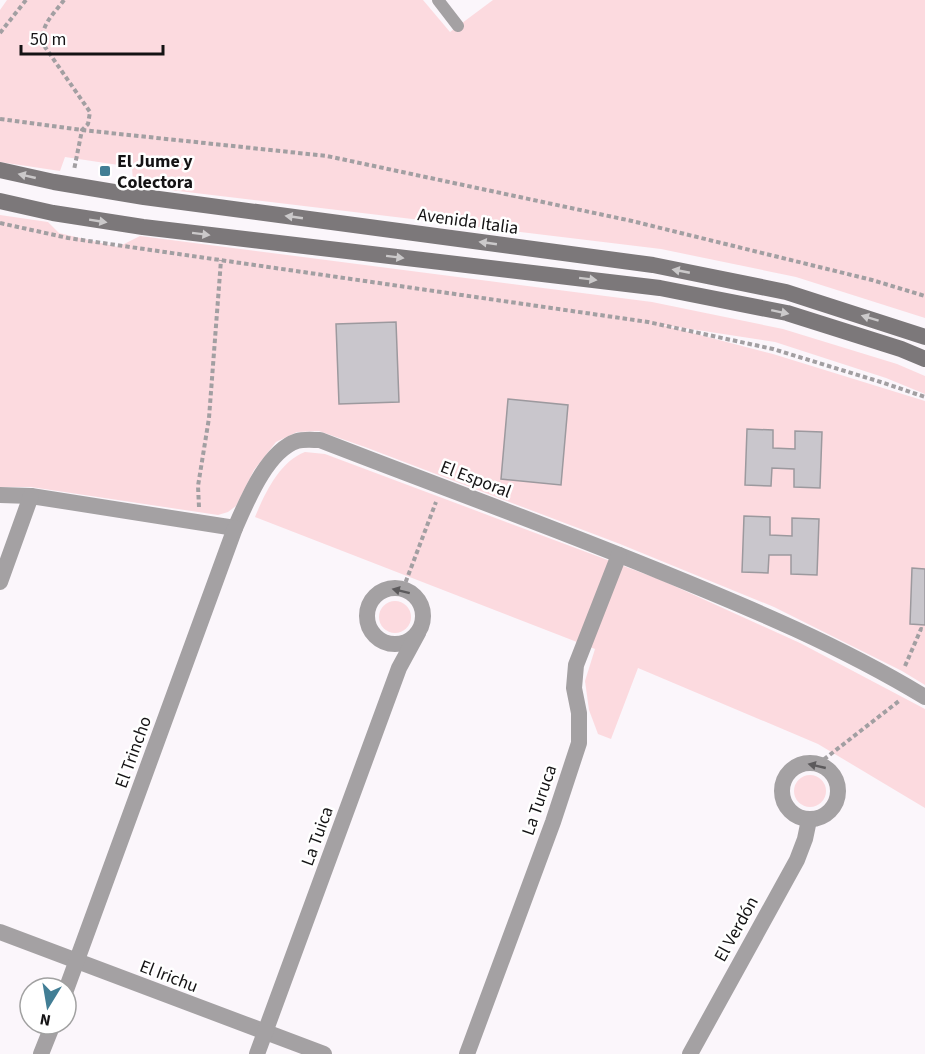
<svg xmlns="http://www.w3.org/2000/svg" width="925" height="1054" font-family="'Source Sans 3',sans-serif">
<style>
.green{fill:#fcdadf}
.building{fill:#c9c6cc;stroke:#9c999e;stroke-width:1.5}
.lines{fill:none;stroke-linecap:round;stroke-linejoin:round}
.path{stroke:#a29fa2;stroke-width:4;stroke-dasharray:4.5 3;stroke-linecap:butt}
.service{stroke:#a4a1a3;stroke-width:12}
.minor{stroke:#a4a1a3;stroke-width:16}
.secondary{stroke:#7c787a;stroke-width:16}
.oneway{fill:#cbc9ca}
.oneway2{fill:#5c5a5c}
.poi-dot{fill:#427e95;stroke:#fff;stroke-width:2}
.labels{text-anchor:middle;stroke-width:5;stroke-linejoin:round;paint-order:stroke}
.poi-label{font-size:18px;font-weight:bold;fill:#141314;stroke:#fff;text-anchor:start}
.street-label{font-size:18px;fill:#141314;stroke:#fff}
</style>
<rect width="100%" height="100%" fill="#fbf6fb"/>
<g class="green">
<path d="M7,0H423L450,32L493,0H925V318L796,277L661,249L170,190L133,182L132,167L65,157L60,171L0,162V10Z"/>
<path d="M0,215L48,222L59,233L118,247L140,236L652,302L783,329L897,364L925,376V394L886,378L775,342L658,324L773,354L925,401V685L902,671L774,607L620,544L365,447L319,431L297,432L276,442L254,470L236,506L228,512L218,515L31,487H0Z"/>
<path d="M305,452L325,454L661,580L800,643L925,709V808L818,744L638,668L611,739L598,734L589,710L585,681L595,649L255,517C265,493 280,461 305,452Z"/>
<circle cx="395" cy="617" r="16"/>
<circle cx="810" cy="791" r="16"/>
</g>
<g class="building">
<path d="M396,322L399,402L339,404L336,324Z"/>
<path d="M508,399L568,405L561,485L501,479Z"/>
<path d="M747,429L773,430V448L795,449V431L822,432L820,488L794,487V469L772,468L771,486L745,485Z"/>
<path d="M744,516L770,517V535L792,536V518L819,519L817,575L791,574V555H769L768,573L742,572Z"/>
<path d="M912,568L925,569V625L910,624Z"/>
</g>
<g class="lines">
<g class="path">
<path d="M64,0C53,15 37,28 45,47L90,112L88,124L82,130L74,170"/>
<path d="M0,33L26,0"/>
<path d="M0,119L82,130L327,156L632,221L872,280L925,296"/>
<path d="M0,223L68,238L648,322L773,349L884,383L925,397"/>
<path d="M199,507L198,486L209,418L221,260"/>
<path d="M403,589L436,502"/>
<path d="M905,666L921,629L925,630"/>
<path d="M818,764L899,701"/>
</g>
<path class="service" d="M438,0L458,26"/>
<g class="minor">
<path d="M0,495L31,496L235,528C247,501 267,451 297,441C303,439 313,440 320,440C433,484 547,525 659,571C750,608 841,646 925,697"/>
<path d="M0,582L31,496"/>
<circle cx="395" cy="616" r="28"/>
<circle cx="810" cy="791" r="28"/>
<path d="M0,932L324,1054"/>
<path d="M66,990L235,528"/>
<path d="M41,1054L53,1024"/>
<path d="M257,1054L399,668L418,633"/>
<path d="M467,1054L553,822L579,743V713L574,688L576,665L619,555"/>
<path d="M690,1054L797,860L805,839L809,820"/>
</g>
<g class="secondary">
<path d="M0,170L54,182L144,197L653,265L786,292L925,337"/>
<path d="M0,201L53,213L143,227L660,288L787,313L901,349L925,359"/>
</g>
</g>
<defs><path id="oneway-solid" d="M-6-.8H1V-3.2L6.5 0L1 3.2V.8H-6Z" transform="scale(1.5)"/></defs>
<g class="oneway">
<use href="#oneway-solid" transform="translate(27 176) rotate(-167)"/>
<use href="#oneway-solid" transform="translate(294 217) rotate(-172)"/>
<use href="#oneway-solid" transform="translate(98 221) rotate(9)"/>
<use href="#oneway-solid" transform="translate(201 234) rotate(7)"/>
<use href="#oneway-solid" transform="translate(488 243) rotate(-172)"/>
<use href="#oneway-solid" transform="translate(395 257) rotate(7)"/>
<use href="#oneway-solid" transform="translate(681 271) rotate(-169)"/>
<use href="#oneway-solid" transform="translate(588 279) rotate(7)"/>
<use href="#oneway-solid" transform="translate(780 312) rotate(12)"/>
<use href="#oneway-solid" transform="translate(870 318) rotate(-163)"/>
</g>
<g class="oneway2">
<use href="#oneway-solid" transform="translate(401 591) rotate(-166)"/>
<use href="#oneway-solid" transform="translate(817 766) rotate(-167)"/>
</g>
<rect class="poi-dot" x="99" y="165" width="12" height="12" rx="3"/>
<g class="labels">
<g class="poi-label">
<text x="117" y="167">El Jume y<tspan x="117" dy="21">Colectora</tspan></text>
</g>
<g class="street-label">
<text transform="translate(468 221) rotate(8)" y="6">Avenida Italia</text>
<text transform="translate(476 479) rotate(21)" y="6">El Esporal</text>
<text transform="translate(133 752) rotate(-70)" y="6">El Trincho</text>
<text transform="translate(539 800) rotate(-71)" y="6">La Turuca</text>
<text transform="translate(317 836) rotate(-70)" y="6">La Tuica</text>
<text transform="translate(736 929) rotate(-61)" y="6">El Verdón</text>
<text transform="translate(169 976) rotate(21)" y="6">El Irichu</text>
</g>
</g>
<g transform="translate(48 1006) rotate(191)"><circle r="28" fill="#ffffff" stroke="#a1a1a1" stroke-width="1.5"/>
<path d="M0-4.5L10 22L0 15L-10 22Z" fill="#427e95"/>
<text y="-9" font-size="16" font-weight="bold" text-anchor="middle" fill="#141314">N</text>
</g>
<path d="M21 45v9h142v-9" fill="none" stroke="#141314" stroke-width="3"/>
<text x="30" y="45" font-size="18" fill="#141314" stroke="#ffffff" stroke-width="4.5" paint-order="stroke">50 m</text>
</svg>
